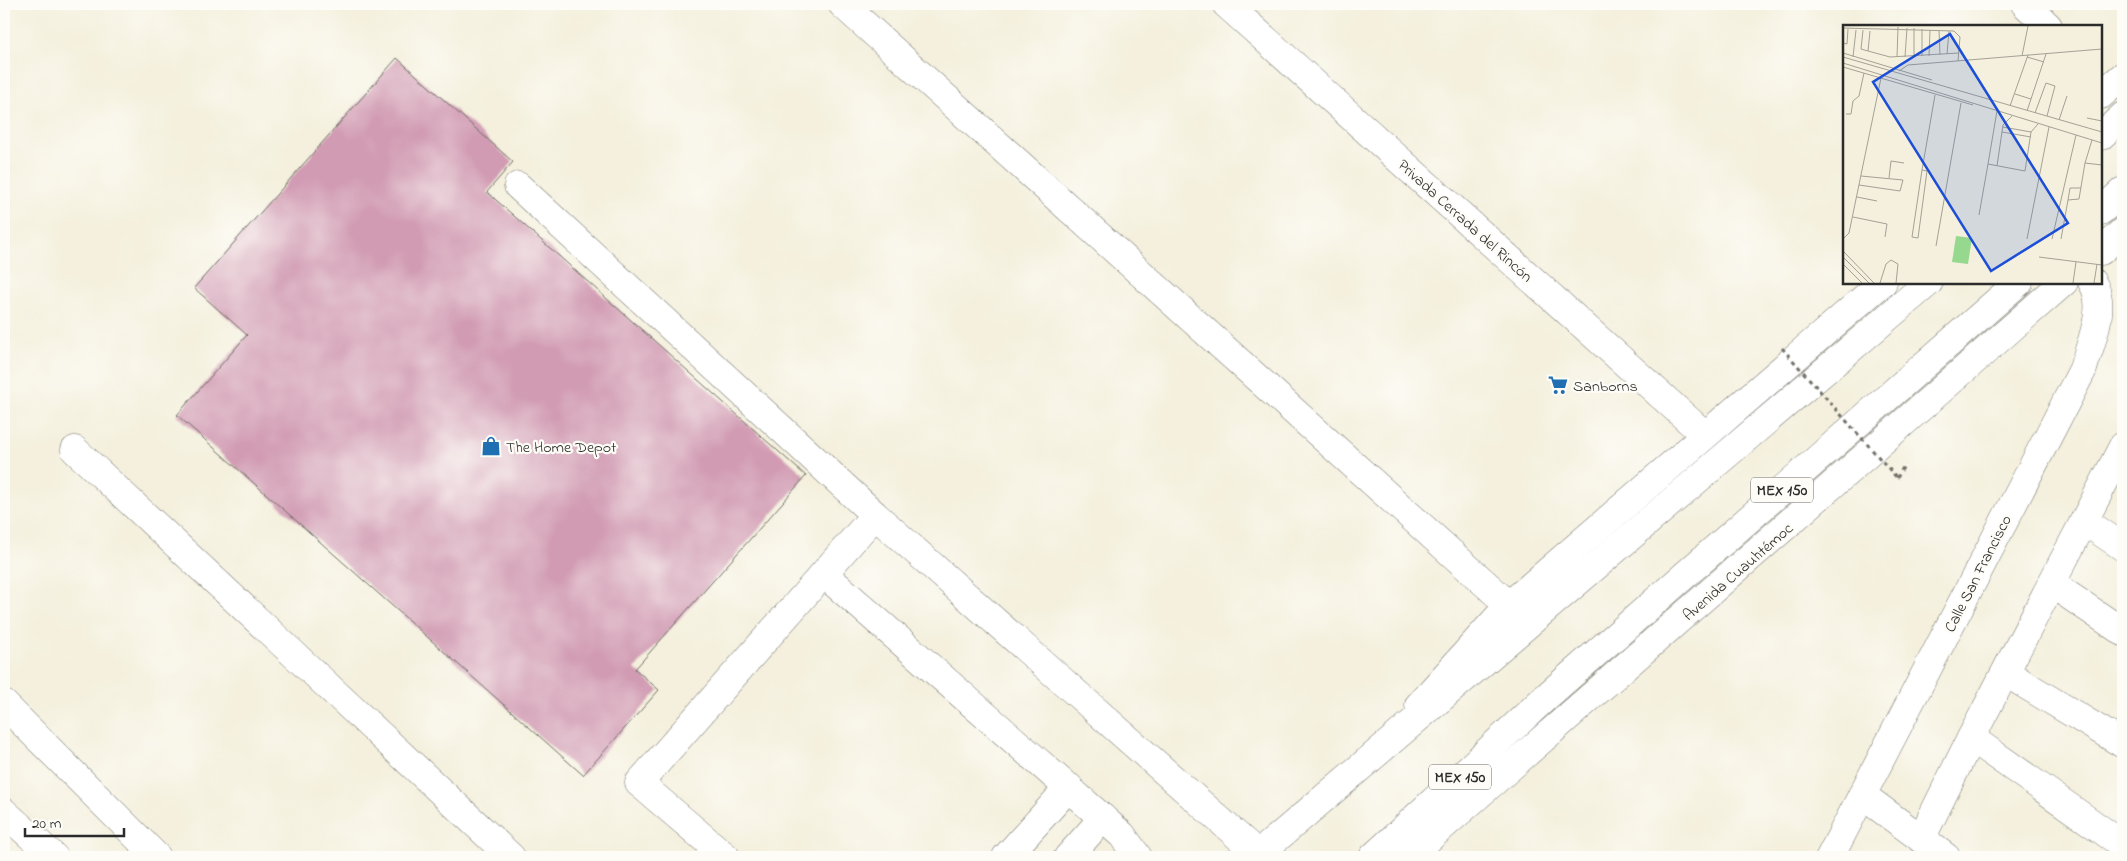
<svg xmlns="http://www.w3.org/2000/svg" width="2127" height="861" font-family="'Indie Flower',sans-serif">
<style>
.building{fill:#d19bb3}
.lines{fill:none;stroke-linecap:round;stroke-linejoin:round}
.minor-casing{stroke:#717069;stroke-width:29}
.major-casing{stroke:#717069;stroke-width:29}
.path{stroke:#717069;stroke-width:3;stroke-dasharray:4 4;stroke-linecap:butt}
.minor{stroke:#fff;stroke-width:28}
.major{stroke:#fff;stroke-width:28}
.path-bridge{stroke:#717069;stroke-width:3;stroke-dasharray:4 4;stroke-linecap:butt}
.labels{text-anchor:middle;stroke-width:4.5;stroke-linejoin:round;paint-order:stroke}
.shield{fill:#fdfcf7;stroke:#6a6a68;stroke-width:1}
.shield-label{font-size:15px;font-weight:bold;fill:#2b2b2b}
.street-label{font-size:16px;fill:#2b2b2b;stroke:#fdfcf7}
.poi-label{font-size:16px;fill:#2b2b2b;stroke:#fdfcf7;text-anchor:start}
.inset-road{fill:none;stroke:#a4a196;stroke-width:1}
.view{fill:#1d4ed8;fill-opacity:0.15;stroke:#1d4ed8;stroke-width:2.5}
.inset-edge{fill:none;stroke:#2b2b2b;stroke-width:2.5}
</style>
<rect width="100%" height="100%" fill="#fdfcf7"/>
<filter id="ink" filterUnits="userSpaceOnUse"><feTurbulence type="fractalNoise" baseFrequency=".02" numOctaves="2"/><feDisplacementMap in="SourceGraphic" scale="10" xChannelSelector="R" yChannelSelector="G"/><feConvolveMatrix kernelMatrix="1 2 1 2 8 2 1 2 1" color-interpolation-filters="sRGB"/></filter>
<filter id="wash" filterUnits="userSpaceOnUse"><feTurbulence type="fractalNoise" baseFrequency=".0096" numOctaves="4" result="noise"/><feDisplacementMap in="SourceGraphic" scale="20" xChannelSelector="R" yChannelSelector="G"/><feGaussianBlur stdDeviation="1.12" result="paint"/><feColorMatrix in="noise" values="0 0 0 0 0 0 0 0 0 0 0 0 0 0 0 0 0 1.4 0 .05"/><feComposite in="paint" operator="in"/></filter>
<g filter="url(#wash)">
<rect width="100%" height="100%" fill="#f4f0dd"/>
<g id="blocks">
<path class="building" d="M397,58L513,162L487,192L806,476L635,669L659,690L583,775L177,415L247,335L194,288Z"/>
</g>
</g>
<g filter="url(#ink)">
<use href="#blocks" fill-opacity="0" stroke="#717069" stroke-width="1"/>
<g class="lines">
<defs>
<g id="minor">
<path d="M842,4L1509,605"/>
<path d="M1226,4L1705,435"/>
<path d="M2025,4L2048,26"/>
<path d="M2101,95L2123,76"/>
<path d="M518,186L875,515"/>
<path d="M2101,251L2123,231"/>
<path d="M75,450L511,857"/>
<path d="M2084,521L2123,547"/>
<path d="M824,574L1122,835L1138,857"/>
<path d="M2052,584L2123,632"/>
<path d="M2006,673L2123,744"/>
<path d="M4,704L157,857"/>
<path d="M1419,705L1509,605L1883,282"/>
<path d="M1971,738L2123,845"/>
<path d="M1862,795L1946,857"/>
<path d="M4,812L54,857"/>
<path d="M1921,839L1971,738L2123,446"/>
<path d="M726,857L639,783L875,515L1258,854"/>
<path d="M1006,857L1069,787"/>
<path d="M1068,857L1103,818"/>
<path d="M1408,857L2064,282"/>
</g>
<g id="major">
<path d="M2101,136L2123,116"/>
<path d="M2101,211L2123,191"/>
<path d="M1255,857L1929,282"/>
<path d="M1373,857L1546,697L2019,282"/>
<path d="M1830,857L2083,369C2090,343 2108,307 2092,282"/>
</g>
</defs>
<use href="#minor" class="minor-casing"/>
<use href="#major" class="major-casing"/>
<path class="path" d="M1897,478L1905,464"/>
<use href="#minor" class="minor"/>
<use href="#major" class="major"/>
<path class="path-bridge" d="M1782,348L1897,478"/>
</g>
</g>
<defs>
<symbol id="supermarket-bare" viewBox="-9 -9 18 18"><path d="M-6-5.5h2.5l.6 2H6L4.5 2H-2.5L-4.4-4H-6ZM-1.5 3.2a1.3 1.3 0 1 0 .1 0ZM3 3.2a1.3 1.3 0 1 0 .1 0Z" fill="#1f6fb2" stroke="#fdfcf7" stroke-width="2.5" paint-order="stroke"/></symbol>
<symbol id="shop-bare" viewBox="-9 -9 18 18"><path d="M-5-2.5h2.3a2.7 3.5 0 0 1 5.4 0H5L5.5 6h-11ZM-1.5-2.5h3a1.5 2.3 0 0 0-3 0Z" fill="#1f6fb2" stroke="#fdfcf7" stroke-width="2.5" paint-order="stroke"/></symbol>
</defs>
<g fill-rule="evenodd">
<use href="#supermarket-bare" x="1544" y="371" width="28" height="28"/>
<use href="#shop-bare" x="477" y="432" width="28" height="28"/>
</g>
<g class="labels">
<g class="shield">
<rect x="1751" y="477.5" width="62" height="25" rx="4"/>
<rect x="1429" y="764.5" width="62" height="25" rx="4"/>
</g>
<g class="shield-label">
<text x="1782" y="495">MEX 150</text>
<text x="1460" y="782">MEX 150</text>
</g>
<g class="street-label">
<text transform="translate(1466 220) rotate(42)" y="6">Privada Cerrada del Rincón</text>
<text transform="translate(1737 571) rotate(-41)" y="6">Avenida Cuauhtémoc</text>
<text transform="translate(1977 573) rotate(-63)" y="6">Calle San Francisco</text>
</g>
<g class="poi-label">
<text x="1573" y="391">Sanborns</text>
<text x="506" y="452">The Home Depot</text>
</g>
</g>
<g transform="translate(1843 25)">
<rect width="259" height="259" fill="#f4f0dd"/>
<path d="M113,211L129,213L125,239L109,237Z" fill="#97d88f"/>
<path class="inset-road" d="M0,3L111,6L117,12L115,36M20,5L18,24L25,26M96,5L97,30M27,6L25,26L47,32L116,28M0,18L4,19L5,4M0,28L89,55M104,29L106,6M79,31V4M86,31L87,5M179,31L185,1M0,32L259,107M10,32L13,5M54,32L55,2M62,32L64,3M71,32V3M184,32L201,37M0,38L259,118M0,42L130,80M56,46L65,40L259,24M172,69L188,74M167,81L185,30M154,86L145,139L182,146L188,107L195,99M184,86L203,29M192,88L203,58L212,61L204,91M3,89H8L10,76L16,71L21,48M244,93L259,96M216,95L224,71M160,102L188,107M159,107L188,112M249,115L242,138L259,140M154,141L160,100L169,91M79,145L84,146L75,213L69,212L79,145L92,70M46,153L48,136L61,138M16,160L57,166L60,155L18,151M14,172L34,176M225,175L227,163H238M136,190L145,139M10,192L44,199L42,212M0,214L6,208L38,53M184,214L206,102M209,214L233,110M218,214L225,175L236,174L242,138M93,221L118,78M0,226L31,258M0,232L26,258M196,232L259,240M0,239L19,258M37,258L43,239L48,235L55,239L53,258M230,258L233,237M251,258L254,239"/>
<path class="view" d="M107,9L225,198L148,246L30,57Z"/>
<rect width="259" height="259" class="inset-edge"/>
</g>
<rect width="2127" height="861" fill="none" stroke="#fdfcf7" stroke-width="20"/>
<path d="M25 828v8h99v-8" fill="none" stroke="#2b2b2b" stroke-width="2.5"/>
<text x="32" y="828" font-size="15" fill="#2b2b2b" stroke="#fdfcf7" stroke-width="4" paint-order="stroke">20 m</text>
</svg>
